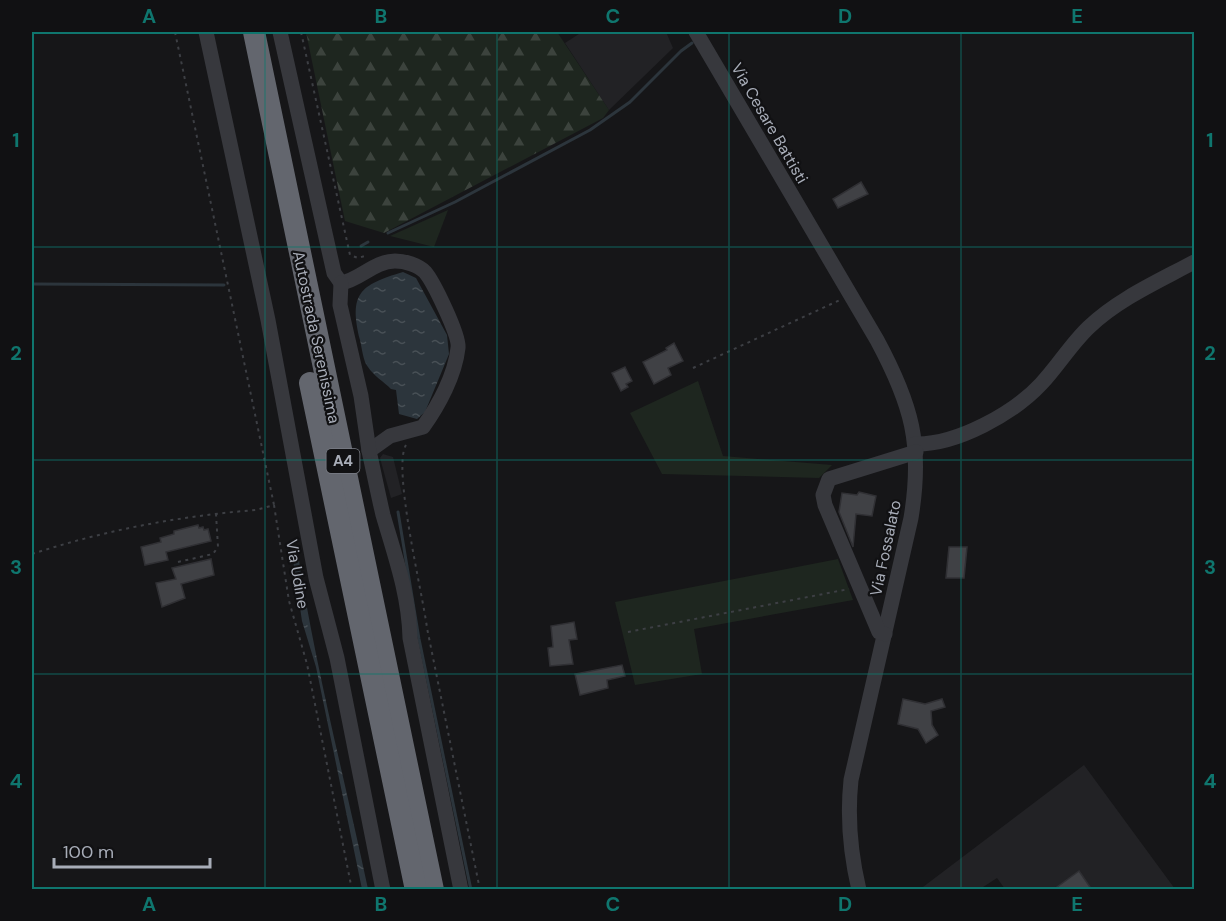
<svg xmlns="http://www.w3.org/2000/svg" width="1226" height="921" font-family="'DM Sans',sans-serif">
<style>
.built{fill:#222225}
.green{fill:#1e261f}
.forest{fill:url(#forest-firs)}
.water{fill:url(#water-ripples)}
.lines{fill:none;stroke-linecap:round;stroke-linejoin:round}
.stream{stroke:#2c353c;stroke-width:3}
.building{fill:#404145;stroke:#303034;stroke-width:1.5}
.path{stroke:#3d3f44;stroke-width:2;stroke-dasharray:3 4.5;stroke-linecap:butt}
.minor{stroke:#37383d;stroke-width:15}
.highway{stroke:#63666e;stroke-width:22}
.grid{fill:none;stroke:#0f766e;stroke-width:1.5;stroke-opacity:0.55}
.labels{text-anchor:middle;stroke-width:4.5;stroke-linejoin:round;paint-order:stroke}
.shield{fill:#111113;stroke:#7b7e86;stroke-width:1.5}
.shield-label{font-size:15px;font-weight:bold;fill:#a8adb8}
.street-label{font-size:16px;fill:#a8adb8;stroke:#111113}
.neatline{fill:none;stroke:#0f766e;stroke-width:2}
.grid-label{font-size:20px;text-anchor:middle;font-weight:bold;fill:#0f766e}
</style>
<defs>
<pattern id="forest-firs" width="22" height="20" patternUnits="userSpaceOnUse" patternTransform="scale(1.5)"><rect width="22" height="20" fill="#1e261f"/><path d="M5 1l3.5 6h-7zM16 11l3.5 6h-7z" fill="#3c433d"/></pattern>
<pattern id="water-ripples" width="26" height="14" patternUnits="userSpaceOnUse" patternTransform="scale(1.5)"><rect width="26" height="14" fill="#2c353c"/><path d="M2 4q2-2 4 0t4 0M15 11q2-2 4 0t4 0" fill="none" stroke="#485056"/></pattern>
</defs>
<rect width="100%" height="100%" fill="#161618"/>
<g class="built">
<path d="M582,32H666L673,48L609,110L565,43Z"/>
<path d="M383,454L393,457L402,494L391,498L380,458Z"/>
<path d="M1084,765L1175,889H1005L997,878L980,889L919,890Z"/>
</g>
<g class="green">
<path d="M448,210L434,247L390,236Z"/>
<path d="M698,381L723,456L832,465L819,478L662,474L630,413Z"/>
<path d="M838,559L853,600L694,629L702,674L635,685L615,602Z"/>
</g>
<path class="forest" d="M306,32H557L609,110L603,118L384,233L345,221Z"/>
<g class="water">
<path d="M403,272L416,278L447,335L449,354L425,412L417,419L399,414L396,390L391,389C384,382 373,375 368,367C363,361 362,348 360,340C349,294 359,285 403,272Z"/>
<path d="M291,546L297,548C314,662 344,776 368,889H362L316,667L302,621Z"/>
</g>
<g class="lines">
<g class="stream">
<path d="M388,233L455,202L590,130L630,102L681,51L692,43"/>
<path d="M361,246L368,242"/>
<path d="M32,284L224,285"/>
<path d="M398,512L419,639L471,890"/>
</g>
</g>
<g class="building">
<path d="M861,182L868,194L838,208L833,199Z"/>
<path d="M674,343L683,361L668,368L671,375L654,384L643,362L667,350L666,348Z"/>
<path d="M625,367L632,381L626,384L628,387L621,391L612,373Z"/>
<path d="M859,492L876,496L872,516L856,514L853,547L839,512L842,493L857,495Z"/>
<path d="M198,525L199,528L203,527L204,530L208,529L211,541L166,552L168,560L145,565L141,547L161,542L160,538L174,534V531Z"/>
<path d="M949,547H967L964,578H946Z"/>
<path d="M211,559L214,575L181,584L185,598L162,607L156,583L176,579L172,568Z"/>
<path d="M574,622L577,639L569,640L573,664L550,666L548,648L553,647L551,626Z"/>
<path d="M622,665L625,676L607,680L608,688L580,695L575,674Z"/>
<path d="M903,699L925,704L942,699L945,707L931,711L932,725L938,735L926,743L918,729L898,724Z"/>
<path d="M1079,871L1092,890H1053Z"/>
</g>
<g class="lines">
<g class="path">
<path d="M175,32L274,505"/>
<path d="M301,32L350,255L358,258L368,255"/>
<path d="M693,368L840,300"/>
<path d="M406,445C392,468 423,595 427,628L480,890"/>
<path d="M32,554C106,530 179,516 256,510L274,505L289,601L307,664L352,890"/>
<path d="M178,562L213,554L218,547L216,514"/>
<path d="M628,632L849,589"/>
</g>
<g class="minor">
<path d="M206,32L268,320L316,578L337,658L383,890"/>
<path d="M280,32L334,273L341,283C360,280 374,261 395,261C405,261 418,265 425,272C433,281 460,336 458,348C455,375 439,405 423,427L390,436L369,451C374,473 378,494 383,515C395,556 409,595 410,638L461,890"/>
<path d="M696,32L877,340C912,405 923,445 911,518L851,780C847,818 850,852 859,890"/>
<path d="M341,283L340,305L361,396L369,451"/>
<path d="M915,444C957,445 1014,413 1041,384C1058,366 1071,344 1089,327C1118,299 1159,281 1194,262"/>
<path d="M885,634L879,632L825,505L823,495L829,479L916,452"/>
</g>
<g class="highway">
<path d="M254,32L433,890"/>
<path d="M310,383L416,890"/>
</g>
</g>
<path class="grid" d="M265,32V890M497,32V890M729,32V890M961,32V890M32,247H1194M32,460H1194M32,674H1194"/>
<g class="labels">
<rect class="shield" x="326.5" y="449" width="33" height="24" rx="4.5"/>
<g class="shield-label">
<text x="343" y="466">A4</text>
</g>
<g class="street-label">
<text transform="translate(770 123) rotate(60)" y="6">Via Cesare Battisti</text>
<text transform="translate(317 337) rotate(78)" y="6">Autostrada Serenissima</text>
<text transform="translate(885 548) rotate(-78)" y="6">Via Fossalato</text>
<text transform="translate(298 574) rotate(80)" y="6">Via Udine</text>
</g>
</g>
<rect width="1226" height="921" fill="none" stroke="#111113" stroke-width="66"/>
<path d="M54 858v9h156v-9" fill="none" stroke="#a8adb8" stroke-width="3"/>
<text x="63" y="858" font-size="18" fill="#a8adb8" stroke="#111113" stroke-width="4.5" paint-order="stroke">100 m</text>
<rect x="33" y="33" width="1160" height="855" class="neatline"/>
<g class="grid-label">
<text x="149" y="23">A</text>
<text x="381" y="23">B</text>
<text x="613" y="23">C</text>
<text x="845" y="23">D</text>
<text x="1077" y="23">E</text>
<text x="16" y="147">1</text>
<text x="1210" y="147">1</text>
<text x="16" y="360">2</text>
<text x="1210" y="360">2</text>
<text x="16" y="574">3</text>
<text x="1210" y="574">3</text>
<text x="16" y="788">4</text>
<text x="1210" y="788">4</text>
<text x="149" y="911">A</text>
<text x="381" y="911">B</text>
<text x="613" y="911">C</text>
<text x="845" y="911">D</text>
<text x="1077" y="911">E</text>
</g>
</svg>
